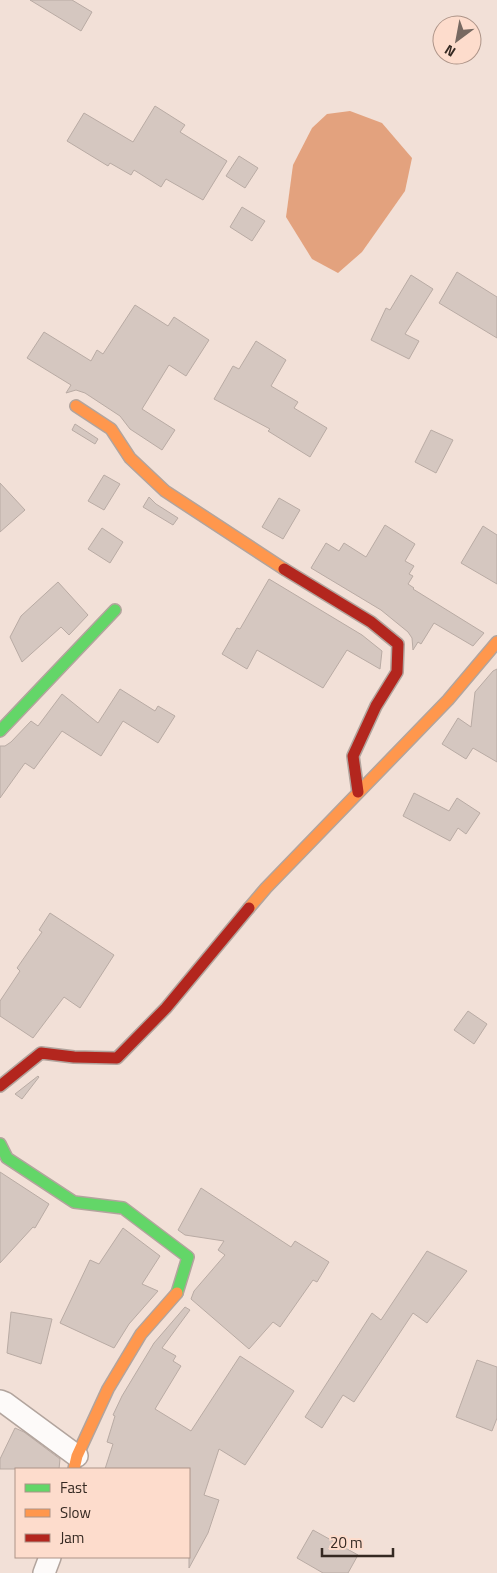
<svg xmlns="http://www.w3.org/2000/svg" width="497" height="1573" font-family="'Titillium Web',sans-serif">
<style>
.water{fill:#e3a27e}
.building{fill:#d5c7c0;stroke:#b9aba4}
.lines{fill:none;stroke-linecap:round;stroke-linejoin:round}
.street-casing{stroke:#b2a49d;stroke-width:24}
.fast-casing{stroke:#b2a49d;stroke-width:14}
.slow-casing{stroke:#b2a49d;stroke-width:14}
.jam-casing{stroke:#b2a49d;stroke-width:14}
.street{stroke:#fdfaf9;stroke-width:21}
.fast{stroke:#63d668;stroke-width:11}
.slow{stroke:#ff974d;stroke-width:11}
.jam{stroke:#b3261e;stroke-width:11}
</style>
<rect width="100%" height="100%" fill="#f2e0d7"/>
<path class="water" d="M350,111L382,123L412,158L405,191L362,252L338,273L312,259L286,217L293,165L312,128L327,114Z"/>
<g class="building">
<path d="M30,0H72L92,12L81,31Z"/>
<path d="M155,106L185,125L180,132L227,161L203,200L166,179L161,187L134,170L131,175L110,163L108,166L67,141L84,113L133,142Z"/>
<path d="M239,156L258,168L245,188L226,176Z"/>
<path d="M242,207L265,221L252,241L230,227Z"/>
<path d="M457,272L497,297V338L439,303Z"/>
<path d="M411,275L433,289L405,334L419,341L409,359L371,340L386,308L390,310Z"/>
<path d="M135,305L168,326L174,317L209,340L186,376L169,365L142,409L175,430L162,450L130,429L120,416L85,393L76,390L66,393L71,385L27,358L44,332L91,361L97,350L103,354Z"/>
<path d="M256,341L286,360L271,386L298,402L294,408L327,428L310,457L268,431L270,429L214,399L233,366L239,369Z"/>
<path d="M75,424L98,439L95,444L72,430Z"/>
<path d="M431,430L453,440L436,473L415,462Z"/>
<path d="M104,475L120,484L104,510L88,501Z"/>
<path d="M0,483L25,510L0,532Z"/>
<path d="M149,497L156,504L178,518L173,525L143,507Z"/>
<path d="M279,498L300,510L283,539L262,527Z"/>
<path d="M385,525L415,544L405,561L414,566L409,574L413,576L408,584L414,588L413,589L484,633L473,646L434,623L421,644L418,642L413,650L412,638L408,632L381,610L311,568L326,543L339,551L344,543L366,557Z"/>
<path d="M483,526L497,535V584L461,563Z"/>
<path d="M102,528L123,542L110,563L88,549Z"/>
<path d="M269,579L362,635L382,651L380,669L347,650L323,688L257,650L247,669L222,654L237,628L240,629Z"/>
<path d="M58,582L88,615L69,635L61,627L22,662L10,637L21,616Z"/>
<path d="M497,669V762L473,748L466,759L442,744L458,718L471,727L475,692L493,671Z"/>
<path d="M120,689L155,711L158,706L175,716L158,743L123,721L101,756L62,731L34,769L25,763L0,798V746H5L11,742L31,721L38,726L62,694L98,723Z"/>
<path d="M414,793L449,811L457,798L480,813L466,834L458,828L450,841L403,816Z"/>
<path d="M50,913L114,955L80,1008L64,997L33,1038L0,1016V1001L20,971L17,968L42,932L39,930Z"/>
<path d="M468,1011L487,1024L474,1044L454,1030Z"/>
<path d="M38,1076L39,1077L22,1099L15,1094Z"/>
<path d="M0,1172L49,1204L35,1228L33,1227L0,1263Z"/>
<path d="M201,1188L291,1247L295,1241L329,1262L317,1282L313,1280L280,1327L273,1322L249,1349L191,1299L194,1291L225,1255L218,1250L224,1241L185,1235L178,1230Z"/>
<path d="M123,1228L160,1256L142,1284L158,1291L129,1324L114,1348L60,1323L90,1260L99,1264Z"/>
<path d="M427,1251L467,1271L427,1323L413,1313L354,1402L343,1395L322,1428L305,1417L372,1313L381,1320Z"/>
<path d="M185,1307L190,1310L162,1348L176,1356L173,1361L181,1366L155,1409L191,1431L240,1356L294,1391L245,1465L219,1449L204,1495L219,1500L208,1533L189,1568V1469H105L113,1444L107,1442L115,1416L113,1415L122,1396L154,1343Z"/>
<path d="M11,1312L52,1319L41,1364L7,1353Z"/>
<path d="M477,1360L497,1367V1418L492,1431L456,1417Z"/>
<path d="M15,1428L24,1432L60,1459L59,1469H0V1459Z"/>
<path d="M313,1530L358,1555L348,1573H323L297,1558Z"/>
</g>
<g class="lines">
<defs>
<g id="street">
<path d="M0,1401L5,1403L77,1456"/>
<path d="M44,1573L50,1557"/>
</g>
<g id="fast">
<path d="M0,731L115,610"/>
<path d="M0,1144L7,1158L74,1202L123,1208L188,1257L177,1293"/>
</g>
<g id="slow">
<path d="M76,406L111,429L130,458L165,491L284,569"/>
<path d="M249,908L266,888L448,700L497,642"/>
<path d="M74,1469L77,1456L108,1389L141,1334L177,1293"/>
</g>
<g id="jam">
<path d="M284,569L371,622L398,644L397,672L376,706L353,756L358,792"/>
<path d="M0,1086L41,1053L74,1057L117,1058L166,1008L249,908"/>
</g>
</defs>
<use href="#street" class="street-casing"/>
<use href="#fast" class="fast-casing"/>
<use href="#slow" class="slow-casing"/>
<use href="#jam" class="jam-casing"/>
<use href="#street" class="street"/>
<use href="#fast" class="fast"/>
<use href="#slow" class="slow"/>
<use href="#jam" class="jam"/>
</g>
<rect x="15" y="1468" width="175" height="90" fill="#fddccc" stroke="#ad9488"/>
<rect x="25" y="1484" width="25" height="8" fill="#63d668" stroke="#ad9488"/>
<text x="60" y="1493" font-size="15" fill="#352922">Fast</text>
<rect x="25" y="1509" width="25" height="8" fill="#ff974d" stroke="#ad9488"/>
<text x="60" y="1518" font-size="15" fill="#352922">Slow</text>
<rect x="25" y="1534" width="25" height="8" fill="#b3261e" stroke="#ad9488"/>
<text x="60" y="1543" font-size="15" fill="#352922">Jam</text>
<g transform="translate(457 40) rotate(212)"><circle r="24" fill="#fddccc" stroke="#ad9488"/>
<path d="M0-4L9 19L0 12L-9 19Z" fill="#776961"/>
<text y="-8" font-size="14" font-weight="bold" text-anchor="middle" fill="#352922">N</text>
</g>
<path d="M322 1548v8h71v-8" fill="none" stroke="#352922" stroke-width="2.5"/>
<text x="330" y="1548" font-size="15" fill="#352922" stroke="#fddccc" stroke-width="4" paint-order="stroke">20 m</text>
</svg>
